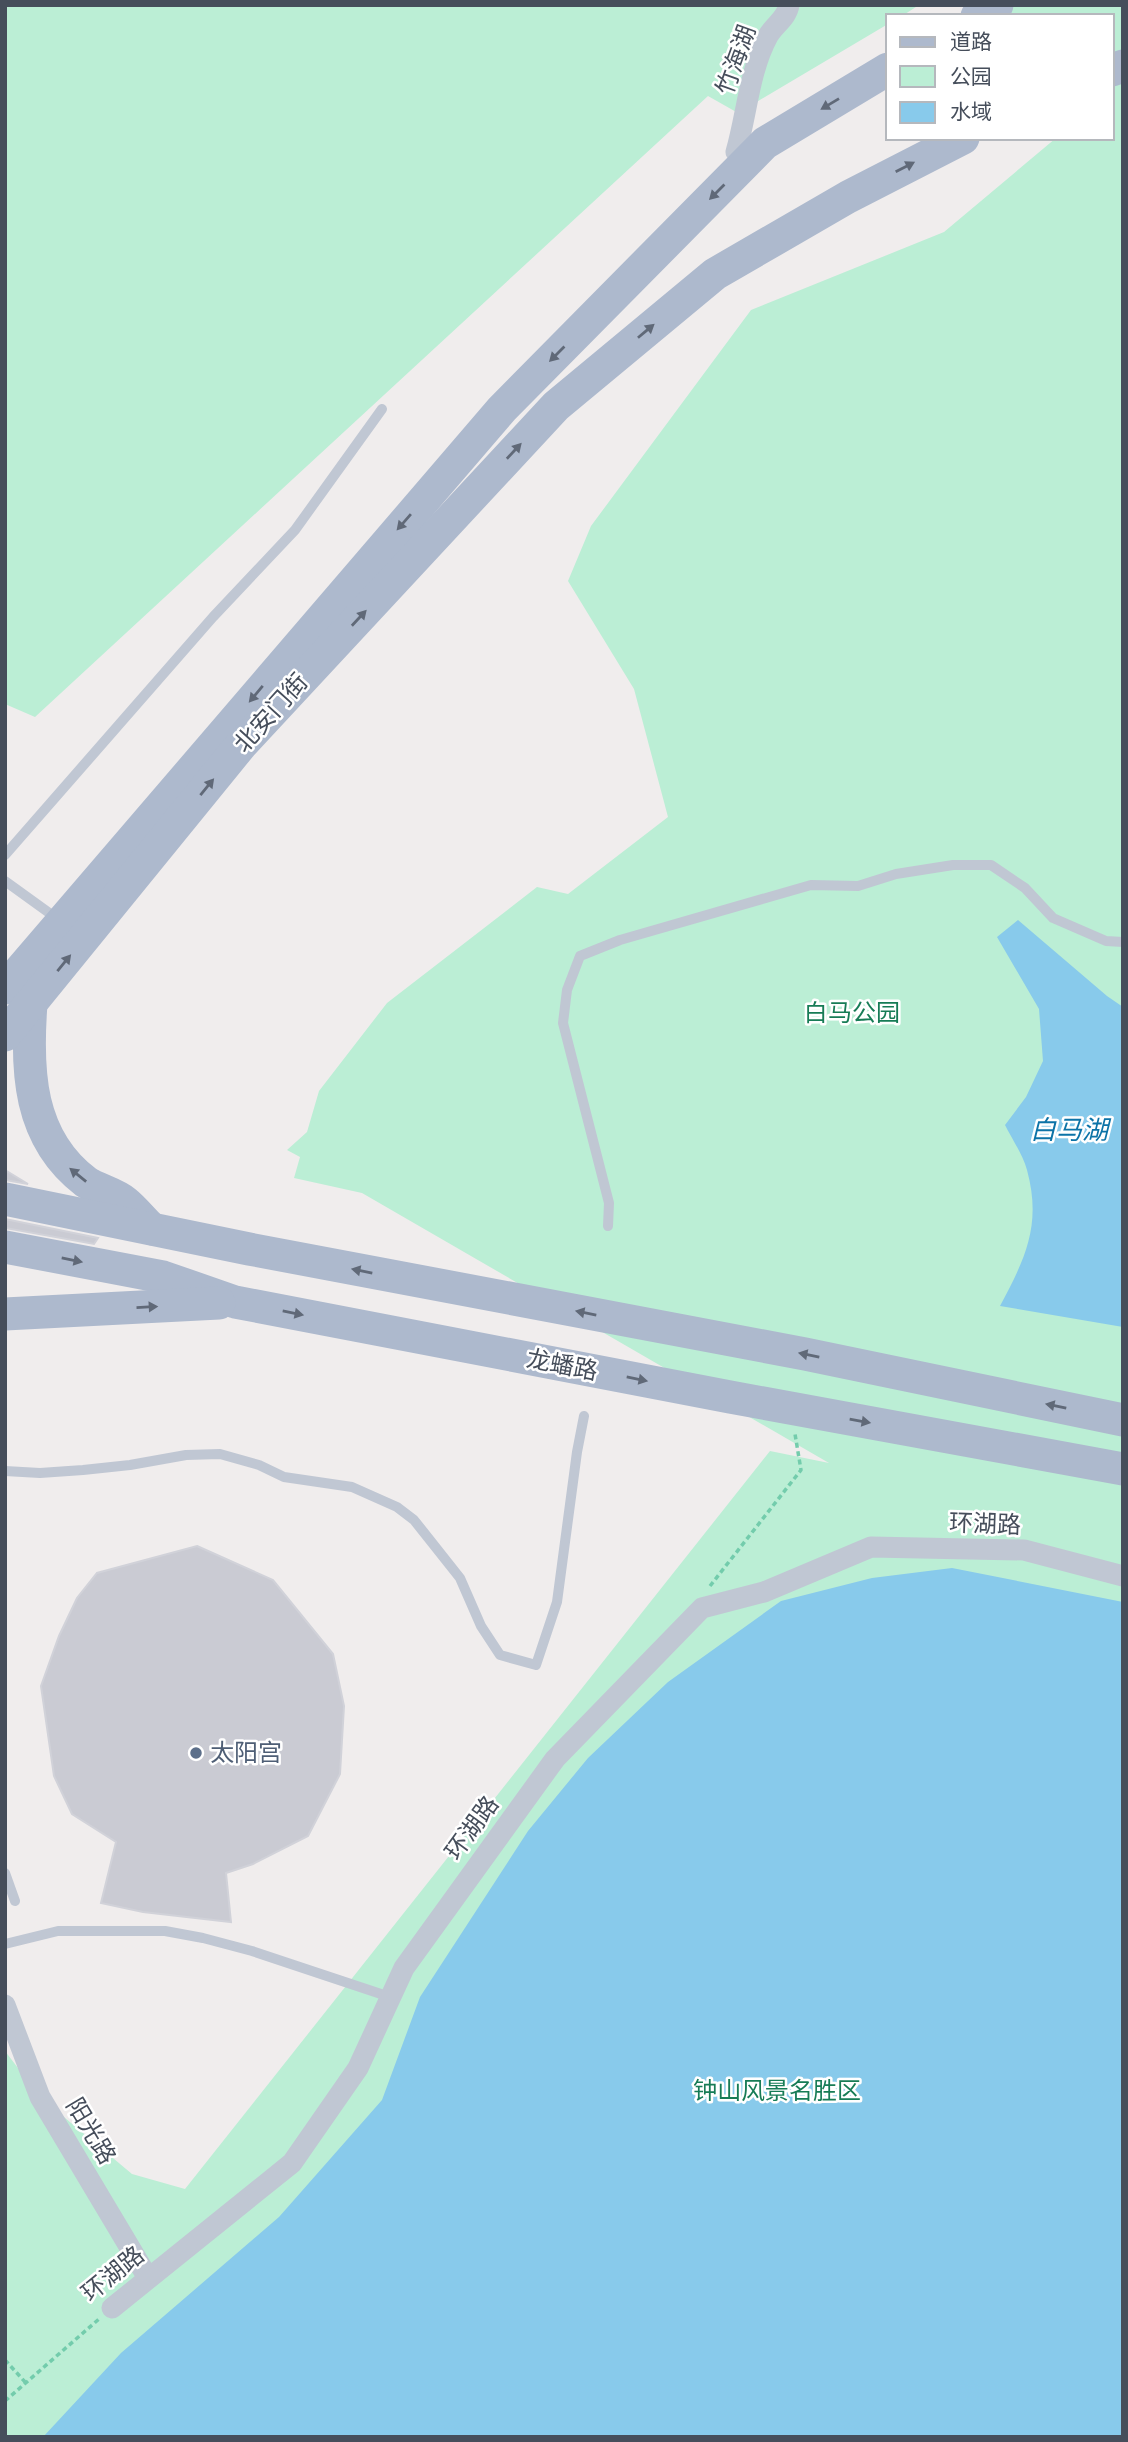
<svg xmlns="http://www.w3.org/2000/svg" width="1128" height="2442" font-family="'Public Sans','Noto Sans SC',sans-serif">
<style>
.green{fill:#bbeed5}
.water{fill:#88caeb}
.building{fill:#cacbd3;stroke:#d1d2d9;stroke-width:2}
.lines{fill:none;stroke-linecap:round;stroke-linejoin:round}
.path{stroke:#73ccac;stroke-width:3.5;stroke-dasharray:5 3.5;stroke-linecap:butt}
.service{stroke:#c0c7d3;stroke-width:10}
.minor{stroke:#c0c7d3;stroke-width:21}
.primary{stroke:#adb9cd;stroke-width:33}
.oneway{fill:#606978}
.service-dot{fill:#5c6f8a;stroke:#fff;stroke-width:2.5}
.labels{text-anchor:middle;stroke-width:5;stroke-linejoin:round;paint-order:stroke}
.street-label{font-size:24px;fill:#464e5b;stroke:#fff}
.park-label{font-size:24px;fill:#177c56;stroke:#fff}
.service-label{font-size:24px;fill:#4e5e75;stroke:#fff;text-anchor:start}
.water-label{font-size:26px;font-style:italic;fill:#0c73a7;stroke:#fff}
</style>
<rect width="100%" height="100%" fill="#f0eded"/>
<g class="green">
<path d="M5,5H919L902,16H888V24L738,113L708,96L35,717L5,704Z"/>
<path d="M1000,5H1123V2437H5V2051L40,2097L132,2174L185,2189L770,1451L829,1463L362,1193L294,1178L300,1157L287,1150L307,1132L319,1091L387,1003L537,887L568,894L668,817L634,689L568,581L591,526L751,310L944,232L1056,138H1112V16H1005Z"/>
</g>
<g class="water">
<path d="M1018,920L1107,996L1123,1007V1327L1000,1306C1025,1259 1042,1225 1027,1170C1023,1155 1012,1139 1005,1125L1026,1097L1043,1061L1039,1009L997,937Z"/>
<path d="M952,1568L1123,1602V2437H43L121,2353L279,2217L382,2100L420,1997L528,1831L588,1758L668,1682L781,1601L872,1578Z"/>
</g>
<g class="building">
<path d="M5,1170L28,1184L5,1180Z"/>
<path d="M5,1219L98,1238L94,1244L5,1228Z"/>
<path d="M197,1546L273,1580L333,1654L344,1706L340,1774L308,1836L253,1864L226,1873L231,1922L143,1912L101,1903L116,1842L72,1814L54,1776L41,1686L59,1636L77,1598L97,1573Z"/>
</g>
<g class="lines">
<g class="path">
<path d="M710,1586L801,1470L795,1434"/>
<path d="M5,2360L26,2383"/>
<path d="M5,2401L99,2319"/>
</g>
<g class="service">
<path d="M5,855L213,617L295,530L382,409"/>
<path d="M5,881L59,920"/>
<path d="M608,1226L609,1203L563,1023L567,990L580,956L620,940L811,885L858,886L896,874L953,865H991L1025,888L1053,918L1106,941L1123,942"/>
<path d="M5,1471L40,1473L83,1470L130,1465L186,1455L220,1454L259,1465L284,1477L352,1487L397,1507L414,1520L460,1578L481,1626L500,1655L536,1665L557,1602L577,1452L584,1416"/>
<path d="M5,1873L15,1901"/>
<path d="M5,1944L58,1931H165L203,1938L252,1951L390,1997"/>
</g>
<g class="minor">
<path d="M736,152C747,114 749,71 768,36C774,25 787,18 789,5"/>
<path d="M5,2005L40,2097L148,2278"/>
<path d="M112,2308L292,2163L358,2068L404,1968L555,1759L702,1608L764,1592L871,1547L1024,1550L1123,1576"/>
</g>
<g class="primary">
<path d="M977,16L997,5"/>
<path d="M1112,70L1123,66"/>
<path d="M5,988L502,409L765,143L888,69"/>
<path d="M31,1004C26,1070 28,1138 86,1182C98,1190 114,1193 125,1202C135,1210 143,1221 152,1229"/>
<path d="M5,1035L241,745L556,406L715,274L848,197L963,138"/>
<path d="M5,1199L249,1249L805,1354L1123,1420"/>
<path d="M5,1247L163,1277L235,1302L730,1397L1123,1469"/>
<path d="M5,1314L219,1303"/>
</g>
</g>
<defs><path id="oneway-solid" d="M-6-.8H1V-3.2L6.5 0L1 3.2V.8H-6Z" transform="scale(1.75)"/></defs>
<g class="oneway">
<use href="#oneway-solid" transform="translate(830 104) rotate(149)"/>
<use href="#oneway-solid" transform="translate(905 167) rotate(-27)"/>
<use href="#oneway-solid" transform="translate(717 192) rotate(135)"/>
<use href="#oneway-solid" transform="translate(646 331) rotate(-40)"/>
<use href="#oneway-solid" transform="translate(557 354) rotate(135)"/>
<use href="#oneway-solid" transform="translate(514 451) rotate(-47)"/>
<use href="#oneway-solid" transform="translate(404 522) rotate(131)"/>
<use href="#oneway-solid" transform="translate(359 618) rotate(-47)"/>
<use href="#oneway-solid" transform="translate(256 694) rotate(130)"/>
<use href="#oneway-solid" transform="translate(207 787) rotate(-51)"/>
<use href="#oneway-solid" transform="translate(64 963) rotate(-51)"/>
<use href="#oneway-solid" transform="translate(78 1175) rotate(-141)"/>
<use href="#oneway-solid" transform="translate(72 1260) rotate(11)"/>
<use href="#oneway-solid" transform="translate(362 1271) rotate(-169)"/>
<use href="#oneway-solid" transform="translate(147 1307) rotate(-3)"/>
<use href="#oneway-solid" transform="translate(293 1313) rotate(11)"/>
<use href="#oneway-solid" transform="translate(586 1313) rotate(-169)"/>
<use href="#oneway-solid" transform="translate(809 1355) rotate(-169)"/>
<use href="#oneway-solid" transform="translate(637 1379) rotate(11)"/>
<use href="#oneway-solid" transform="translate(1056 1406) rotate(-168)"/>
<use href="#oneway-solid" transform="translate(860 1421) rotate(10)"/>
</g>
<circle class="service-dot" cx="196" cy="1753" r="7"/>
<g class="labels">
<g class="street-label">
<text transform="translate(736 60) rotate(-70)" y="8">竹海湖</text>
<text transform="translate(271 713) rotate(-48)" y="8">北安门街</text>
<text transform="translate(562 1365) rotate(11)" y="8">龙蟠路</text>
<text transform="translate(985 1524) rotate(2)" y="8">环湖路</text>
<text transform="translate(472 1828) rotate(-54)" y="8">环湖路</text>
<text transform="translate(91 2131) rotate(59)" y="8">阳光路</text>
<text transform="translate(113 2274) rotate(-39)" y="8">环湖路</text>
</g>
<g class="park-label">
<text x="852" y="1021">白马公园</text>
<text x="777" y="2099">钟山风景名胜区</text>
</g>
<g class="service-label">
<text x="210" y="1761">太阳宫</text>
</g>
<g class="water-label">
<text x="1069" y="1139">白马湖</text>
</g>
</g>
<rect width="1128" height="2442" fill="none" stroke="#464e5b" stroke-width="14"/>
<rect x="886" y="14" width="228" height="126" fill="#ffffff" stroke="#b5b8bd" stroke-width="2"/>
<rect x="900" y="37" width="35" height="10" fill="#adb9cd" stroke="#b5b8bd" stroke-width="2"/>
<text x="950" y="49" font-size="21" fill="#464e5b">道路</text>
<rect x="900" y="66" width="35" height="21" fill="#bbeed5" stroke="#b5b8bd" stroke-width="2"/>
<text x="950" y="84" font-size="21" fill="#464e5b">公园</text>
<rect x="900" y="102" width="35" height="21" fill="#88caeb" stroke="#b5b8bd" stroke-width="2"/>
<text x="950" y="119" font-size="21" fill="#464e5b">水域</text>
</svg>
